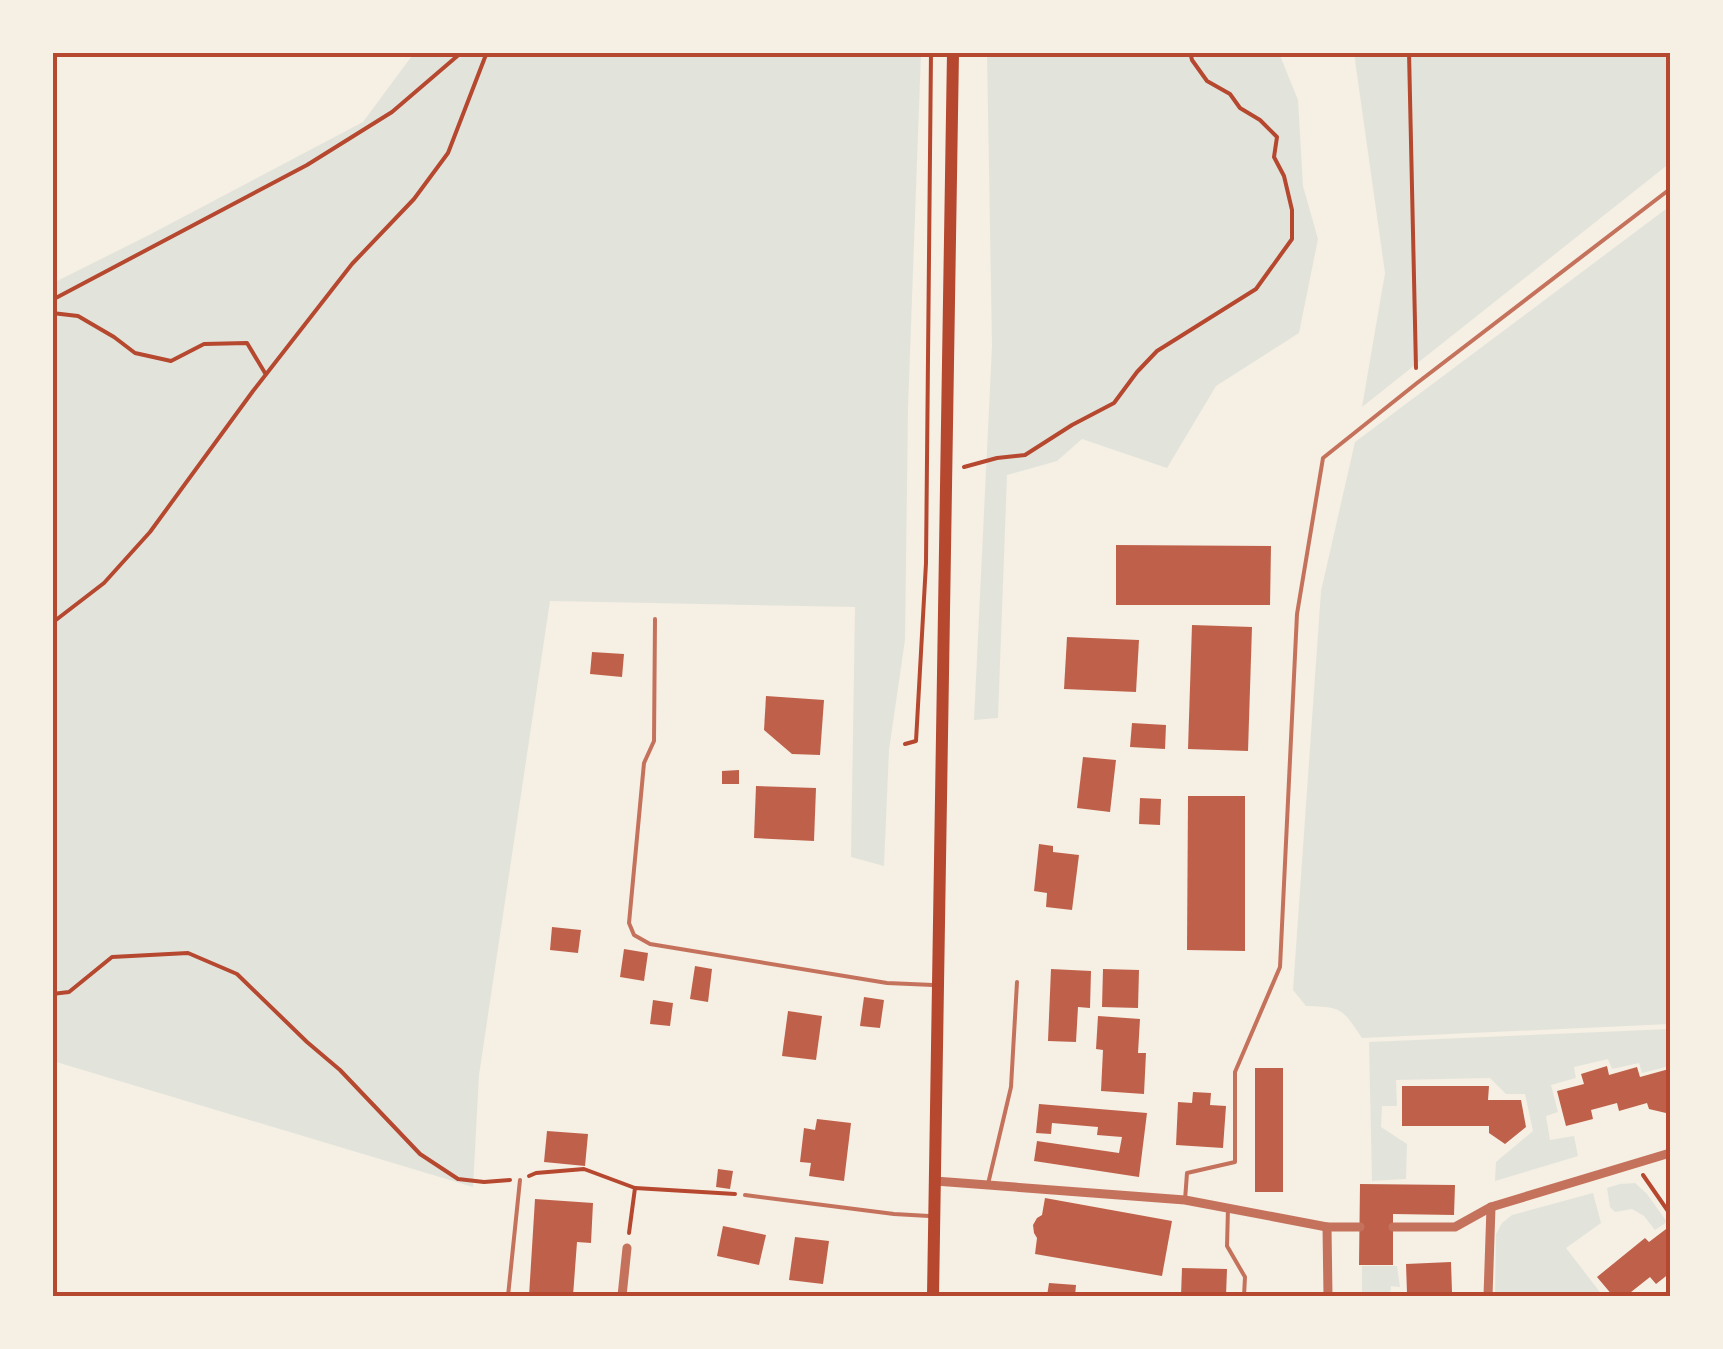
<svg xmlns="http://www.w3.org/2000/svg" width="1723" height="1349" font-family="Mulish,sans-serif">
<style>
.green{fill:#e2e4dc}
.building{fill:#bf614a}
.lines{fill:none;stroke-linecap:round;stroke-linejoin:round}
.path{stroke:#b5482f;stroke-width:4}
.service{stroke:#c5725c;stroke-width:4}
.minor{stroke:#c5725c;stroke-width:9}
.secondary{stroke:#b5482f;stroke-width:12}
.neatline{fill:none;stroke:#b5482f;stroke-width:4}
</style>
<rect width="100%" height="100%" fill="#f6efe4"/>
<g class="green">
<path d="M414,53H921L908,408L905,640L889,750L884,866L851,857L855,607L550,601L479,1075L473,1187L53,1061V283L149,235L363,122Z"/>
<path d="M987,53H1279L1298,100L1303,186L1318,239L1299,333L1216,386L1167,468L1082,439L1057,461L1007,475L998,718L974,720L992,346Z"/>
<path d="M1354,53H1670V163L1362,407L1385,273Z"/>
<path d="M1670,206V1024L1362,1038C1342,1008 1342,1007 1306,1006L1293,990L1321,591L1355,442Z"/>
<path d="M1670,1029V1066L1642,1073L1639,1063L1612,1069L1608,1059L1574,1067L1576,1078L1551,1085L1558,1112L1546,1116L1550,1140L1574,1136L1578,1156L1495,1181L1496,1162L1533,1131L1525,1094H1506L1490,1078L1396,1080L1397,1106H1382L1381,1127L1407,1144L1406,1179L1372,1181L1369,1042Z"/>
<path d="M1635,1183L1647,1194L1667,1222L1655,1230L1644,1216L1632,1209L1615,1212L1610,1207L1607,1188L1620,1184Z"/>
<path d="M1593,1193L1601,1223L1566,1248L1603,1296H1495L1496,1234L1502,1223L1512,1215Z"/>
<path d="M1362,1266H1397L1400,1287L1391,1286L1390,1296H1362Z"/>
</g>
<g class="building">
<path d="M1116,545L1271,546L1270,605H1116Z"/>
<path d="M1192,625L1252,627L1248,751L1188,749Z"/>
<path d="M1067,637L1139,640L1136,692L1064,689Z"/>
<path d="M592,652L624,654L622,677L590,674Z"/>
<path d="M766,696L824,700L820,755L792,754L764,730Z"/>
<path d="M1132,723L1166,725L1165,749L1130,747Z"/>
<path d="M1083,757L1116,760L1110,812L1077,808Z"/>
<path d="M739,770V784H722V771Z"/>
<path d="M756,786L816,788L814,841L754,838Z"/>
<path d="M1188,796H1245V951L1187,950Z"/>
<path d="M1140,798L1161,799L1160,825L1139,824Z"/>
<path d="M1039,844L1053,846V852L1079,855L1072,910L1046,907L1047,893L1034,891Z"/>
<path d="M552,927L581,930L578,953L550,950Z"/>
<path d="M624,949L648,953L644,981L620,977Z"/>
<path d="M695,966L712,969L708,1002L690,999Z"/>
<path d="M1051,969L1091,971L1090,1008L1078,1007L1076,1042L1048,1041Z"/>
<path d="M1103,969L1139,970L1138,1008L1102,1007Z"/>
<path d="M864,997L884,1000L880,1028L860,1026Z"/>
<path d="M653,1000L673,1003L670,1026L650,1024Z"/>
<path d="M788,1011L822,1016L816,1060L782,1056Z"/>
<path d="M1098,1016L1140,1019L1138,1053H1146L1144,1094L1101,1091L1103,1050L1096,1049Z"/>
<path d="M1607,1066L1609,1075L1637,1067L1640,1077L1669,1069L1670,1105L1666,1113L1649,1109L1647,1103L1619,1111L1617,1103L1591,1110L1593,1119L1566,1126L1557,1091L1584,1084L1581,1074Z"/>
<rect x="1255" y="1068" width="28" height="124"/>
<path d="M1402,1086H1489L1488,1100H1521L1526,1127L1505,1144L1489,1133V1126H1402Z"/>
<path d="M1193,1092L1211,1093L1210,1105L1226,1106L1223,1148L1176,1145L1178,1102L1192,1103Z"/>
<path d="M1039,1104L1147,1113L1139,1177L1034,1161L1037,1141L1119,1153L1122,1137L1097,1135L1098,1127L1052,1123L1051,1134L1036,1133Z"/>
<path d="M817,1119L851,1123L844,1181L809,1176L811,1163L800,1162L804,1128L815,1130Z"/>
<path d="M547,1131L588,1134L585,1166L544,1162Z"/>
<path d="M718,1169L733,1171L730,1189L716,1187Z"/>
<path d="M1360,1184L1455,1185L1454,1215L1393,1214V1265H1359Z"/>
<path d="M1045,1198L1172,1221L1162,1276L1035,1254L1037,1238L1034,1233L1033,1225L1037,1218L1042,1215Z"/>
<path d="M535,1199L593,1203L591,1243L577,1242L573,1296H529Z"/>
<path d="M723,1226L766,1235L759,1265L717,1256Z"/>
<path d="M1670,1226V1273L1656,1284L1650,1277L1626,1296H1613L1597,1277L1645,1238L1649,1242Z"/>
<path d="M795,1237L829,1241L823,1284L789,1280Z"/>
<path d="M1451,1262L1452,1292H1439V1296H1397V1293H1407L1406,1264Z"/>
<path d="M1182,1268L1227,1269L1226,1296H1181Z"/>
<path d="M1049,1283L1076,1285L1075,1296H1047Z"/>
</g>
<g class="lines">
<g class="path">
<path d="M1409,52L1416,368"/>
<path d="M52,300L307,165L392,112L462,52"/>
<path d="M52,313L78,316L114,337L135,353L171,361L204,344L247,343L265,373"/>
<path d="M964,467L997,458L1025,455L1072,425L1114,403L1137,372L1157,351L1256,289L1292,239V210L1284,176L1274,157L1277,137L1260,120L1240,108L1230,94L1207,81L1192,60L1190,52"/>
<path d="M52,623L104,583L150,532L253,391L352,264L414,199L448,153L487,52"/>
<path d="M905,744L916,741L926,563L931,52"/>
<path d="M52,994L69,992L112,957L188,953L237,974L307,1042L340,1070L420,1154L458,1179L484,1182L510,1180"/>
<path d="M1643,1175L1670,1214"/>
<path d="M529,1176L536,1173L584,1169L635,1188L735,1194"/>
<path d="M629,1233L635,1188"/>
</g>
<g class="service">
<path d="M655,619L654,741L644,763L629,923L634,935L650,944L887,983L933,985"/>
<path d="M988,1184L1011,1087L1017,982"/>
<path d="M745,1195L894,1214L929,1216"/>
<path d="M1185,1200L1187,1173L1235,1162V1072L1280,967L1297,614L1323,458L1417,383L1670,189"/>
<path d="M1228,1208L1227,1246L1245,1277L1244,1296"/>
<path d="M508,1296L520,1180"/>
</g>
<g class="minor">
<path d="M935,1181L1185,1200L1327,1227H1360"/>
<path d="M1327,1227L1328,1296"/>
<path d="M1393,1227H1455L1491,1207L1670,1153"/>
<path d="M622,1296L627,1248"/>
<path d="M1488,1296L1491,1207"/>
</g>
<path class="secondary" d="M933,1296L953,52"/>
</g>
<rect width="1723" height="1349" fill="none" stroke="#f6efe4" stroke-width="110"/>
<rect x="55" y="55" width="1613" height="1239" class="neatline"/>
</svg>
